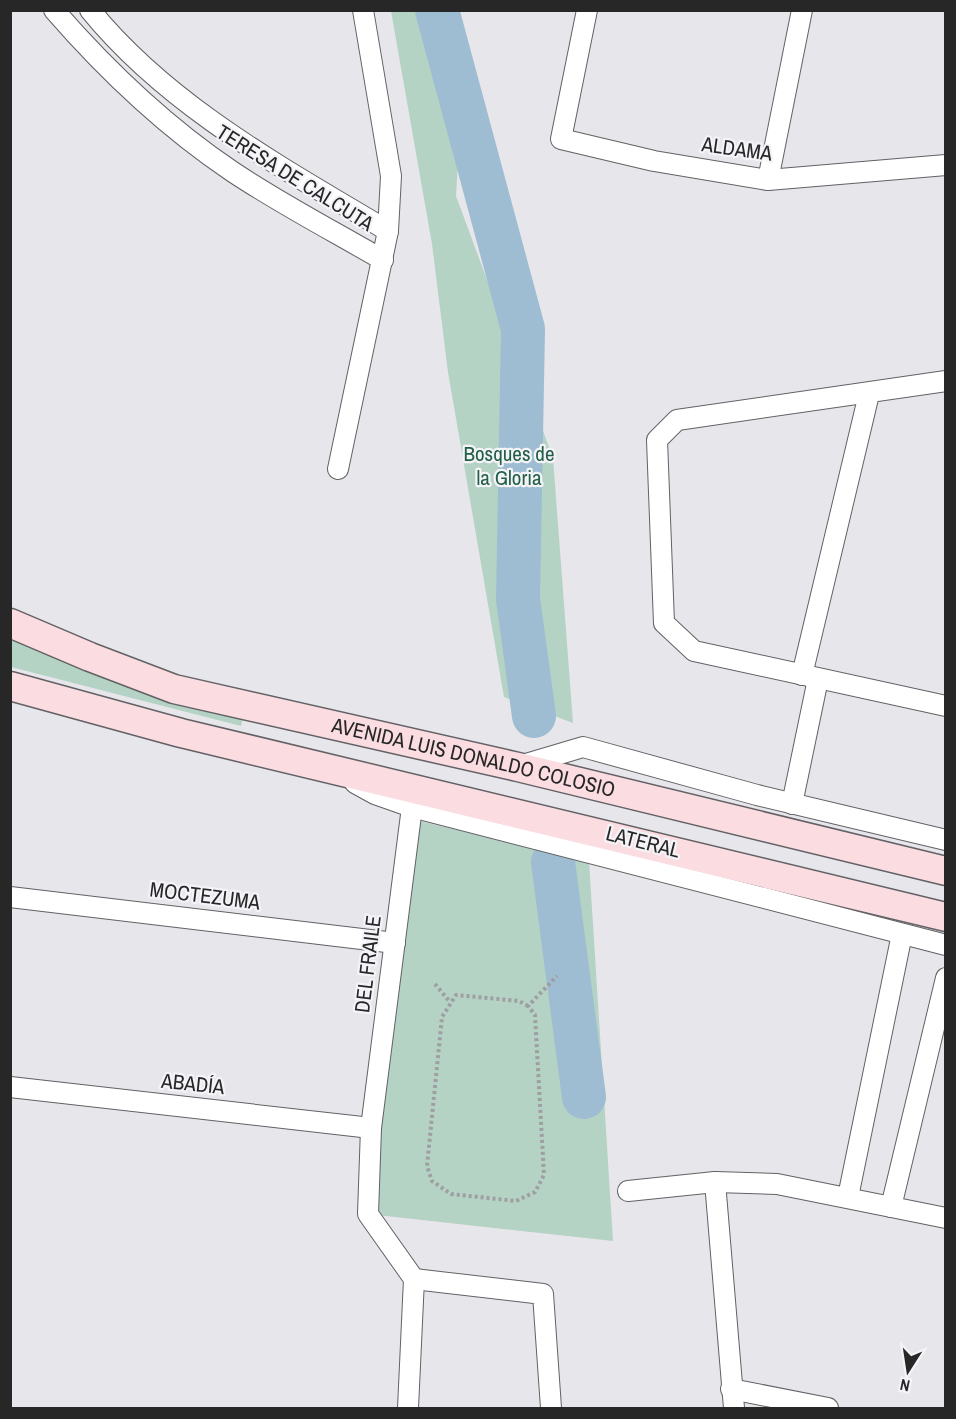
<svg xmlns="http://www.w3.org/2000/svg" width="956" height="1419" font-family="'Archivo Narrow',sans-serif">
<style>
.green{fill:#b4d3c4}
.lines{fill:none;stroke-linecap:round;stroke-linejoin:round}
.river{stroke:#9fbdd2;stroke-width:44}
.street-casing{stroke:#626165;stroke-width:22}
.secondary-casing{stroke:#626165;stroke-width:31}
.path{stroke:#9f9ea2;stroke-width:4;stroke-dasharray:3 3;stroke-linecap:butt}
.street{stroke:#fff;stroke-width:20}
.secondary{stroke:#fadce1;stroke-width:28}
.labels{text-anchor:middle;stroke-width:4.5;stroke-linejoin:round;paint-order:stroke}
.street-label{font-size:21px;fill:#272728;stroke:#f4f3f8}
.park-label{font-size:21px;fill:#215f47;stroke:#f4f3f8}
</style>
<rect width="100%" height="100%" fill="#e7e6eb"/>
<g class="green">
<path d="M391,11H460L465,36L456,196L553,458L573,723L504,697L448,372L432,244Z"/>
<path d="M10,634L244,713L241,726L11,667Z"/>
<path d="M419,821L589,861L613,1241L368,1214Z"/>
</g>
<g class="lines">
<g class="river">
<path d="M437,10L523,329L518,599L534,716"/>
<path d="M553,862L584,1097"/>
</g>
<defs>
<g id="street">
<path d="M54,10C107,71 166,127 233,172C281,204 333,231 383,260"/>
<path d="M90,10C169,107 283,168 388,231"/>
<path d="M587,10L561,139L654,161L768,180L946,165"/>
<path d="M768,180L802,10"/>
<path d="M946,381L677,420L657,440L664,623L694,651L946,706"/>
<path d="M338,469L388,231L391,176L363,10"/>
<path d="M802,675L869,394"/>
<path d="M519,766L583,747L757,795L946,840"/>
<path d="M355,783L375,794L412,807L946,945"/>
<path d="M792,804L818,679"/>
<path d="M10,897L395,943"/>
<path d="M10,1087L371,1128"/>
<path d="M715,1182L734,1408"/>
<path d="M628,1191L715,1182L777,1184L946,1218"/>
<path d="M848,1197L902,934"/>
<path d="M891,1207L946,978"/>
<path d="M414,1279L543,1294L551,1408"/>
<path d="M731,1389L828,1408"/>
<path d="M408,1408L414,1279L368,1214L371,1128L412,807"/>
</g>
<g id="secondary">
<path id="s1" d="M10,623L90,657L174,689L518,767L946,871"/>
<path d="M10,686L181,733L946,917"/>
</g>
</defs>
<use href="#street" class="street-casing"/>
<use href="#secondary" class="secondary-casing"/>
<g class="path">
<path d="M435,984L450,1002"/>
<path d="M528,1006L519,1001L456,995L442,1017L427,1166L432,1181L451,1194L516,1201L535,1192L544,1175L535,1015L528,1006L557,976"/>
</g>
<use href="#street" class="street"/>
<use href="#secondary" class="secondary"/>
</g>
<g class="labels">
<g class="street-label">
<text transform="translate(737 149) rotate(8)" y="7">ALDAMA</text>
<text transform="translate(295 178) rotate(32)" y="7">TERESA DE CALCUTA</text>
<text dy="7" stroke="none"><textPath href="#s1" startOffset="484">AVENIDA LUIS DONALDO COLOSIO</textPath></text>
<text transform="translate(643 842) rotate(14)" y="7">LATERAL</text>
<text transform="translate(205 896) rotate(7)" y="7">MOCTEZUMA</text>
<text transform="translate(368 964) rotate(-83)" y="7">DEL FRAILE</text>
<text transform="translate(193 1084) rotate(6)" y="7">ABADÍA</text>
</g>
<g class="park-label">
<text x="509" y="461">Bosques de<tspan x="509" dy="24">la Gloria</tspan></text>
</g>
</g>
<rect width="956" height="1419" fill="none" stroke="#272728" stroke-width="24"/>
<g transform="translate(908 1371) rotate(192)" stroke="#f4f3f8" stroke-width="4.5" paint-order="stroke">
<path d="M0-4.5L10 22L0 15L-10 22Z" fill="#272728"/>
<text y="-9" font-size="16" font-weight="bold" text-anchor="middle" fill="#272728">N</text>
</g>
</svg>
